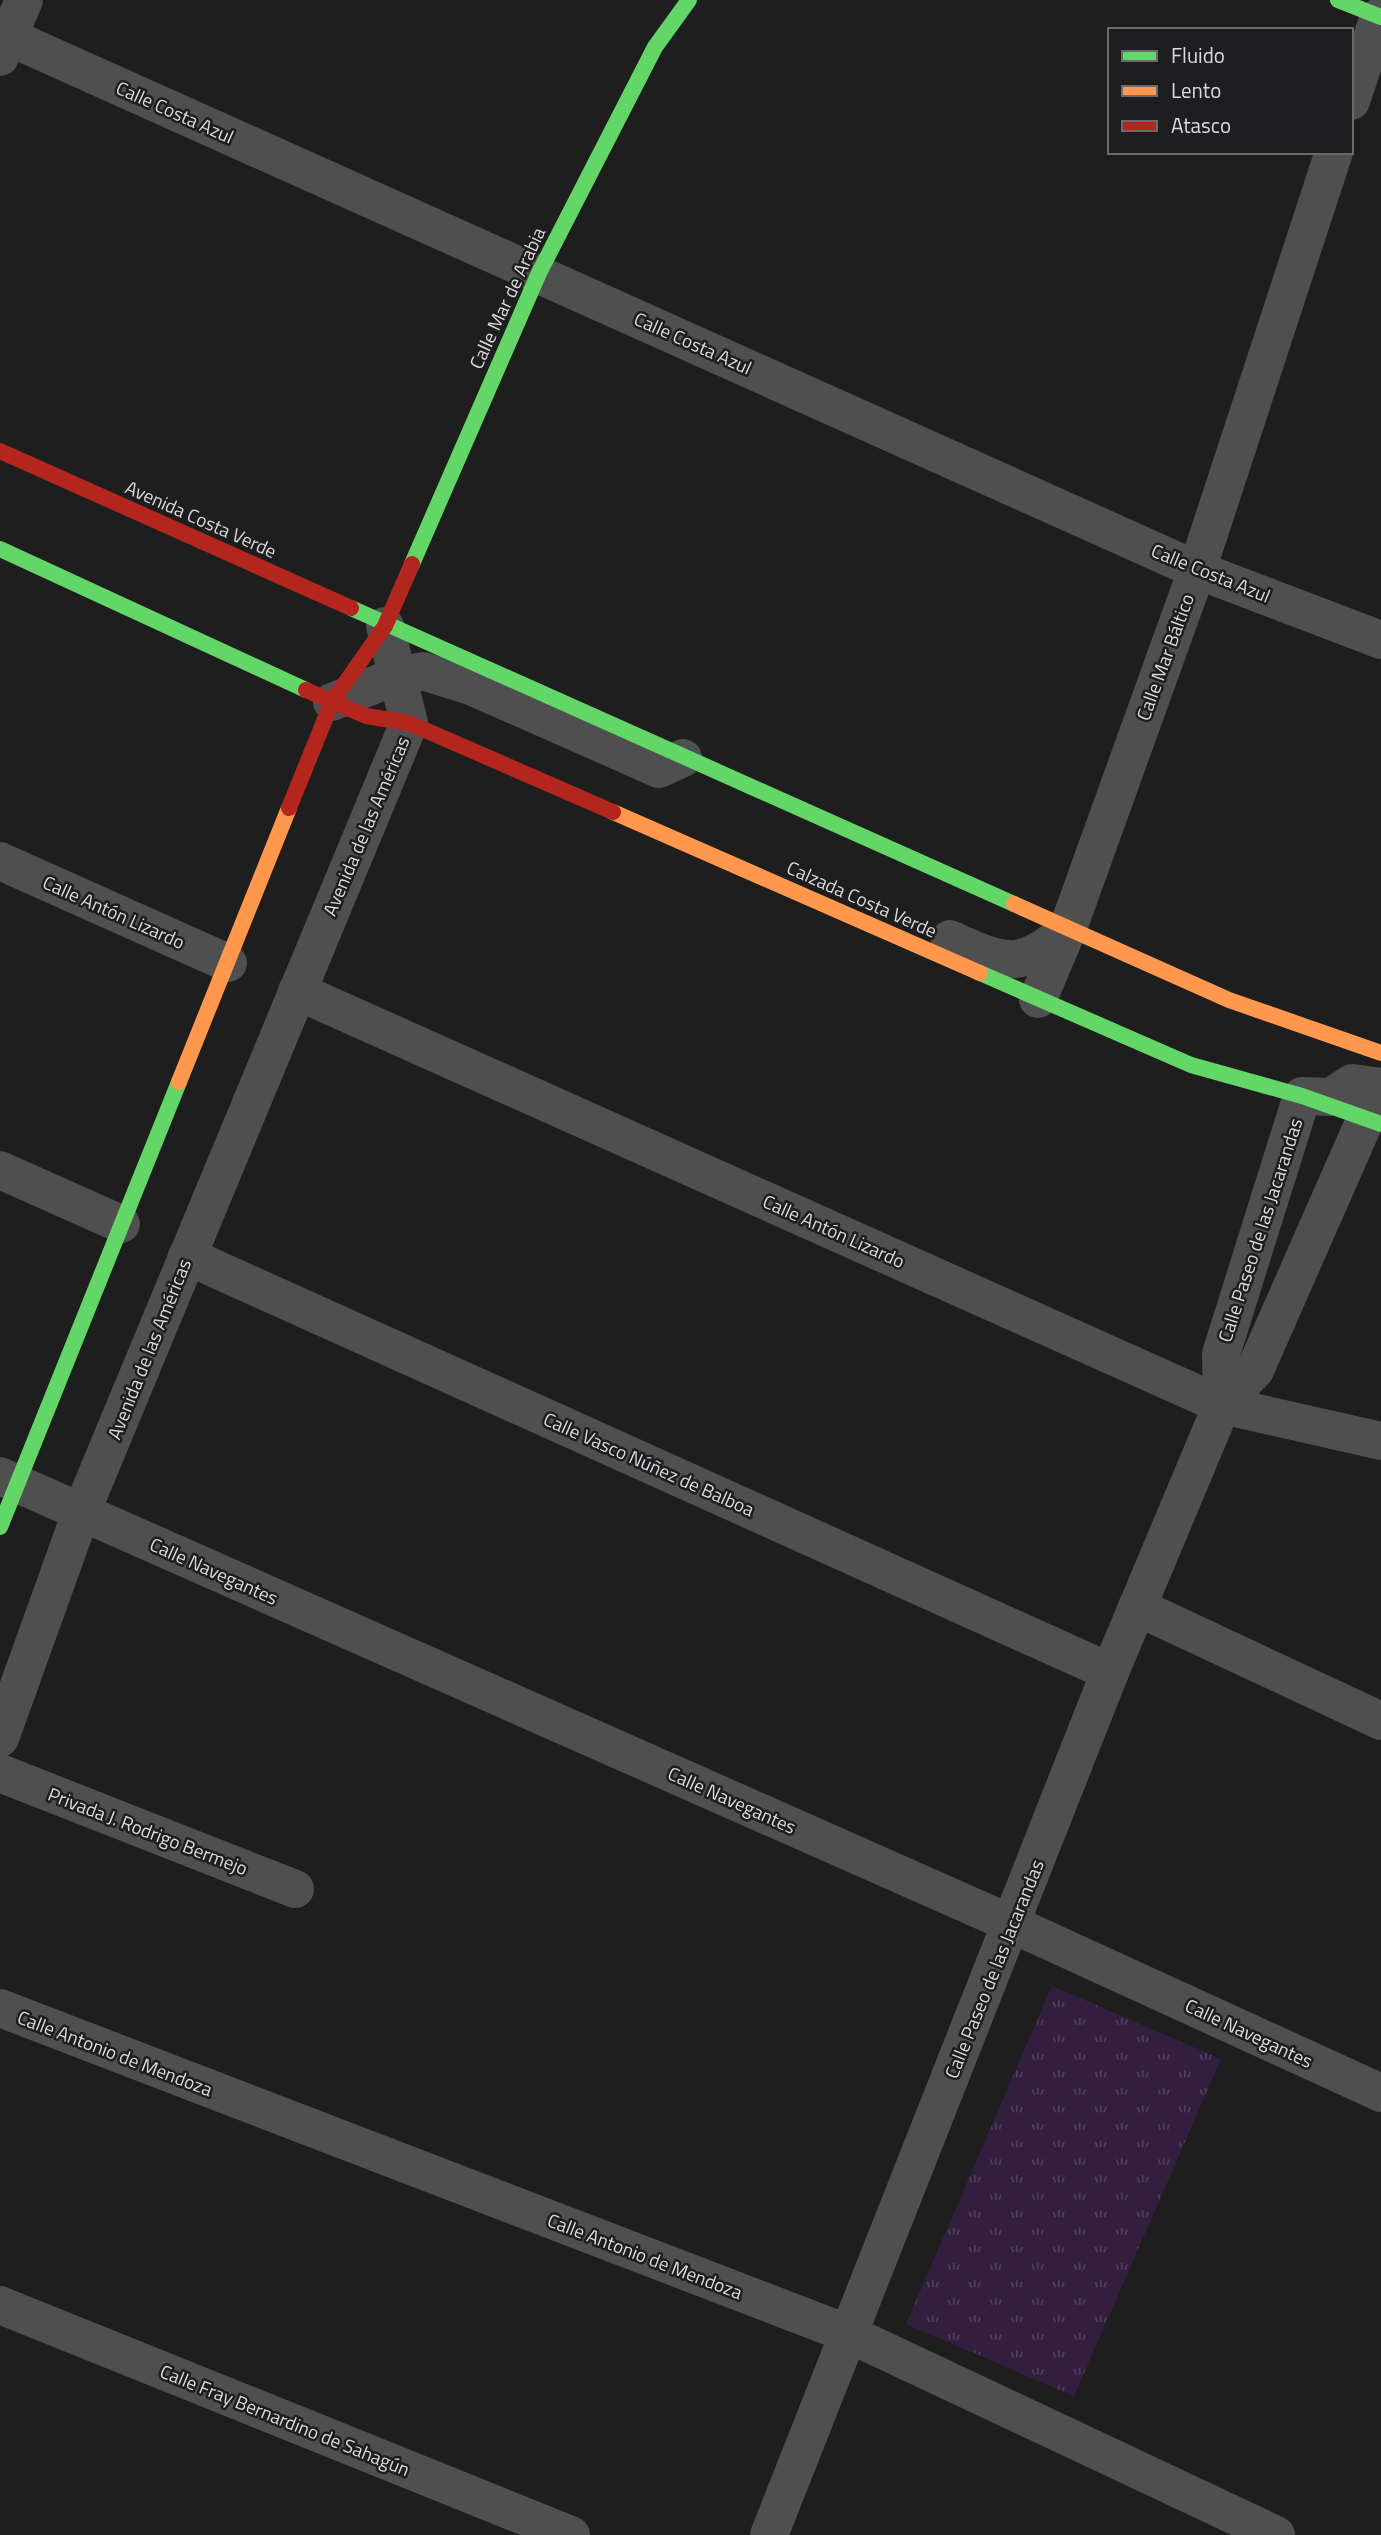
<svg xmlns="http://www.w3.org/2000/svg" width="1381" height="2535" font-family="'Titillium Web',sans-serif">
<style>
.grass{fill:url(#grass-tufts)}
.lines{fill:none;stroke-linecap:round;stroke-linejoin:round}
.street{stroke:#4f4f4f;stroke-width:38}
.fast{stroke:#63d668;stroke-width:16}
.slow{stroke:#ff974d;stroke-width:16}
.jam{stroke:#b3261e;stroke-width:16}
.labels{text-anchor:middle;stroke-width:5;stroke-linejoin:round;paint-order:stroke}
.street-label{font-size:19px;fill:#dbdadc;stroke:#1e1d1f}
</style>
<defs>
<pattern id="grass-tufts" width="24" height="20" patternUnits="userSpaceOnUse" patternTransform="scale(1.75)"><rect width="24" height="20" fill="#341e40"/><path d="M3 7l-1-3M5 7V3M7 7l1-3M15 17l-1-3M17 17v-4M19 17l1-3" fill="none" stroke="#513e5b"/></pattern>
</defs>
<rect width="100%" height="100%" fill="#1e1e1e"/>
<path class="grass" d="M1052,1986L1221,2059L1074,2396L906,2324Z"/>
<g class="lines">
<g class="street">
<path d="M9,37L1197,570L1381,640"/>
<path d="M0,57L24,0"/>
<path d="M1351,101L1379,17"/>
<path d="M332,702L384,681L423,671L471,686L659,769L683,758"/>
<path d="M0,861L228,963"/>
<path d="M950,939C1005,964 1020,971 1068,929"/>
<path d="M297,991L1222,1405L1381,1441"/>
<path d="M1038,999L1068,928L1197,570L1334,152"/>
<path d="M0,1170L121,1224"/>
<path d="M187,1256L1110,1672"/>
<path d="M1222,1405L1221,1354L1302,1096L1331,1097L1352,1083L1381,1087"/>
<path d="M0,1476L1012,1924L1381,2093"/>
<path d="M1137,1607L1381,1721"/>
<path d="M0,1738L81,1513L409,723L385,626"/>
<path d="M0,1773L295,1889"/>
<path d="M0,2008L849,2334L1276,2535"/>
<path d="M0,2305L571,2535"/>
<path d="M769,2535L1110,1672L1222,1405L1255,1370L1366,1118"/>
</g>
<g class="fast">
<path d="M1338,0L1381,17"/>
<path d="M0,549L306,690"/>
<path d="M412,564L539,273L655,47L689,0"/>
<path d="M351,608L1014,904"/>
<path d="M980,973L1191,1065L1302,1096L1381,1124"/>
<path d="M0,1527L179,1082"/>
</g>
<g class="slow">
<path d="M613,812L980,973"/>
<path d="M1014,904L1229,1000L1381,1053"/>
<path d="M179,1082L289,808"/>
</g>
<g class="jam">
<path d="M0,451L351,608"/>
<path d="M306,690L366,716L409,723L613,812"/>
<path d="M289,808L332,702L385,626L412,564"/>
</g>
</g>
<g class="labels">
<g class="street-label">
<text transform="translate(175 112) rotate(24)" y="7">Calle Costa Azul</text>
<text transform="translate(507 298) rotate(-65)" y="7">Calle Mar de Arabia</text>
<text transform="translate(693 343) rotate(24)" y="7">Calle Costa Azul</text>
<text transform="translate(201 519) rotate(24)" y="7">Avenida Costa Verde</text>
<text transform="translate(1211 573) rotate(22)" y="7">Calle Costa Azul</text>
<text transform="translate(1165 657) rotate(-70)" y="7">Calle Mar Báltico</text>
<text transform="translate(366 826) rotate(-67)" y="7">Avenida de las Américas</text>
<text transform="translate(862 899) rotate(24)" y="7">Calzada Costa Verde</text>
<text transform="translate(114 912) rotate(24)" y="7">Calle Antón Lizardo</text>
<text transform="translate(1260 1230) rotate(-72)" y="7">Calle Paseo de las Jacarandas</text>
<text transform="translate(834 1231) rotate(24)" y="7">Calle Antón Lizardo</text>
<text transform="translate(149 1349) rotate(-68)" y="7">Avenida de las Américas</text>
<text transform="translate(649 1464) rotate(24)" y="7">Calle Vasco Núñez de Balboa</text>
<text transform="translate(214 1571) rotate(24)" y="7">Calle Navegantes</text>
<text transform="translate(732 1800) rotate(24)" y="7">Calle Navegantes</text>
<text transform="translate(148 1831) rotate(21)" y="7">Privada J. Rodrigo Bermejo</text>
<text transform="translate(994 1969) rotate(-68)" y="7">Calle Paseo de las Jacarandas</text>
<text transform="translate(1249 2033) rotate(25)" y="7">Calle Navegantes</text>
<text transform="translate(115 2053) rotate(21)" y="7">Calle Antonio de Mendoza</text>
<text transform="translate(645 2256) rotate(21)" y="7">Calle Antonio de Mendoza</text>
<text transform="translate(285 2420) rotate(22)" y="7">Calle Fray Bernardino de Sahagún</text>
</g>
</g>
<rect x="1108" y="28" width="245" height="126" fill="#1e1d1f" stroke="#6a696b" stroke-width="2"/>
<rect x="1122" y="51" width="35" height="10" fill="#63d668" stroke="#6a696b" stroke-width="2"/>
<text x="1171" y="63" font-size="21" fill="#dbdadc">Fluido</text>
<rect x="1122" y="86" width="35" height="10" fill="#ff974d" stroke="#6a696b" stroke-width="2"/>
<text x="1171" y="98" font-size="21" fill="#dbdadc">Lento</text>
<rect x="1122" y="121" width="35" height="10" fill="#b3261e" stroke="#6a696b" stroke-width="2"/>
<text x="1171" y="133" font-size="21" fill="#dbdadc">Atasco</text>
</svg>
